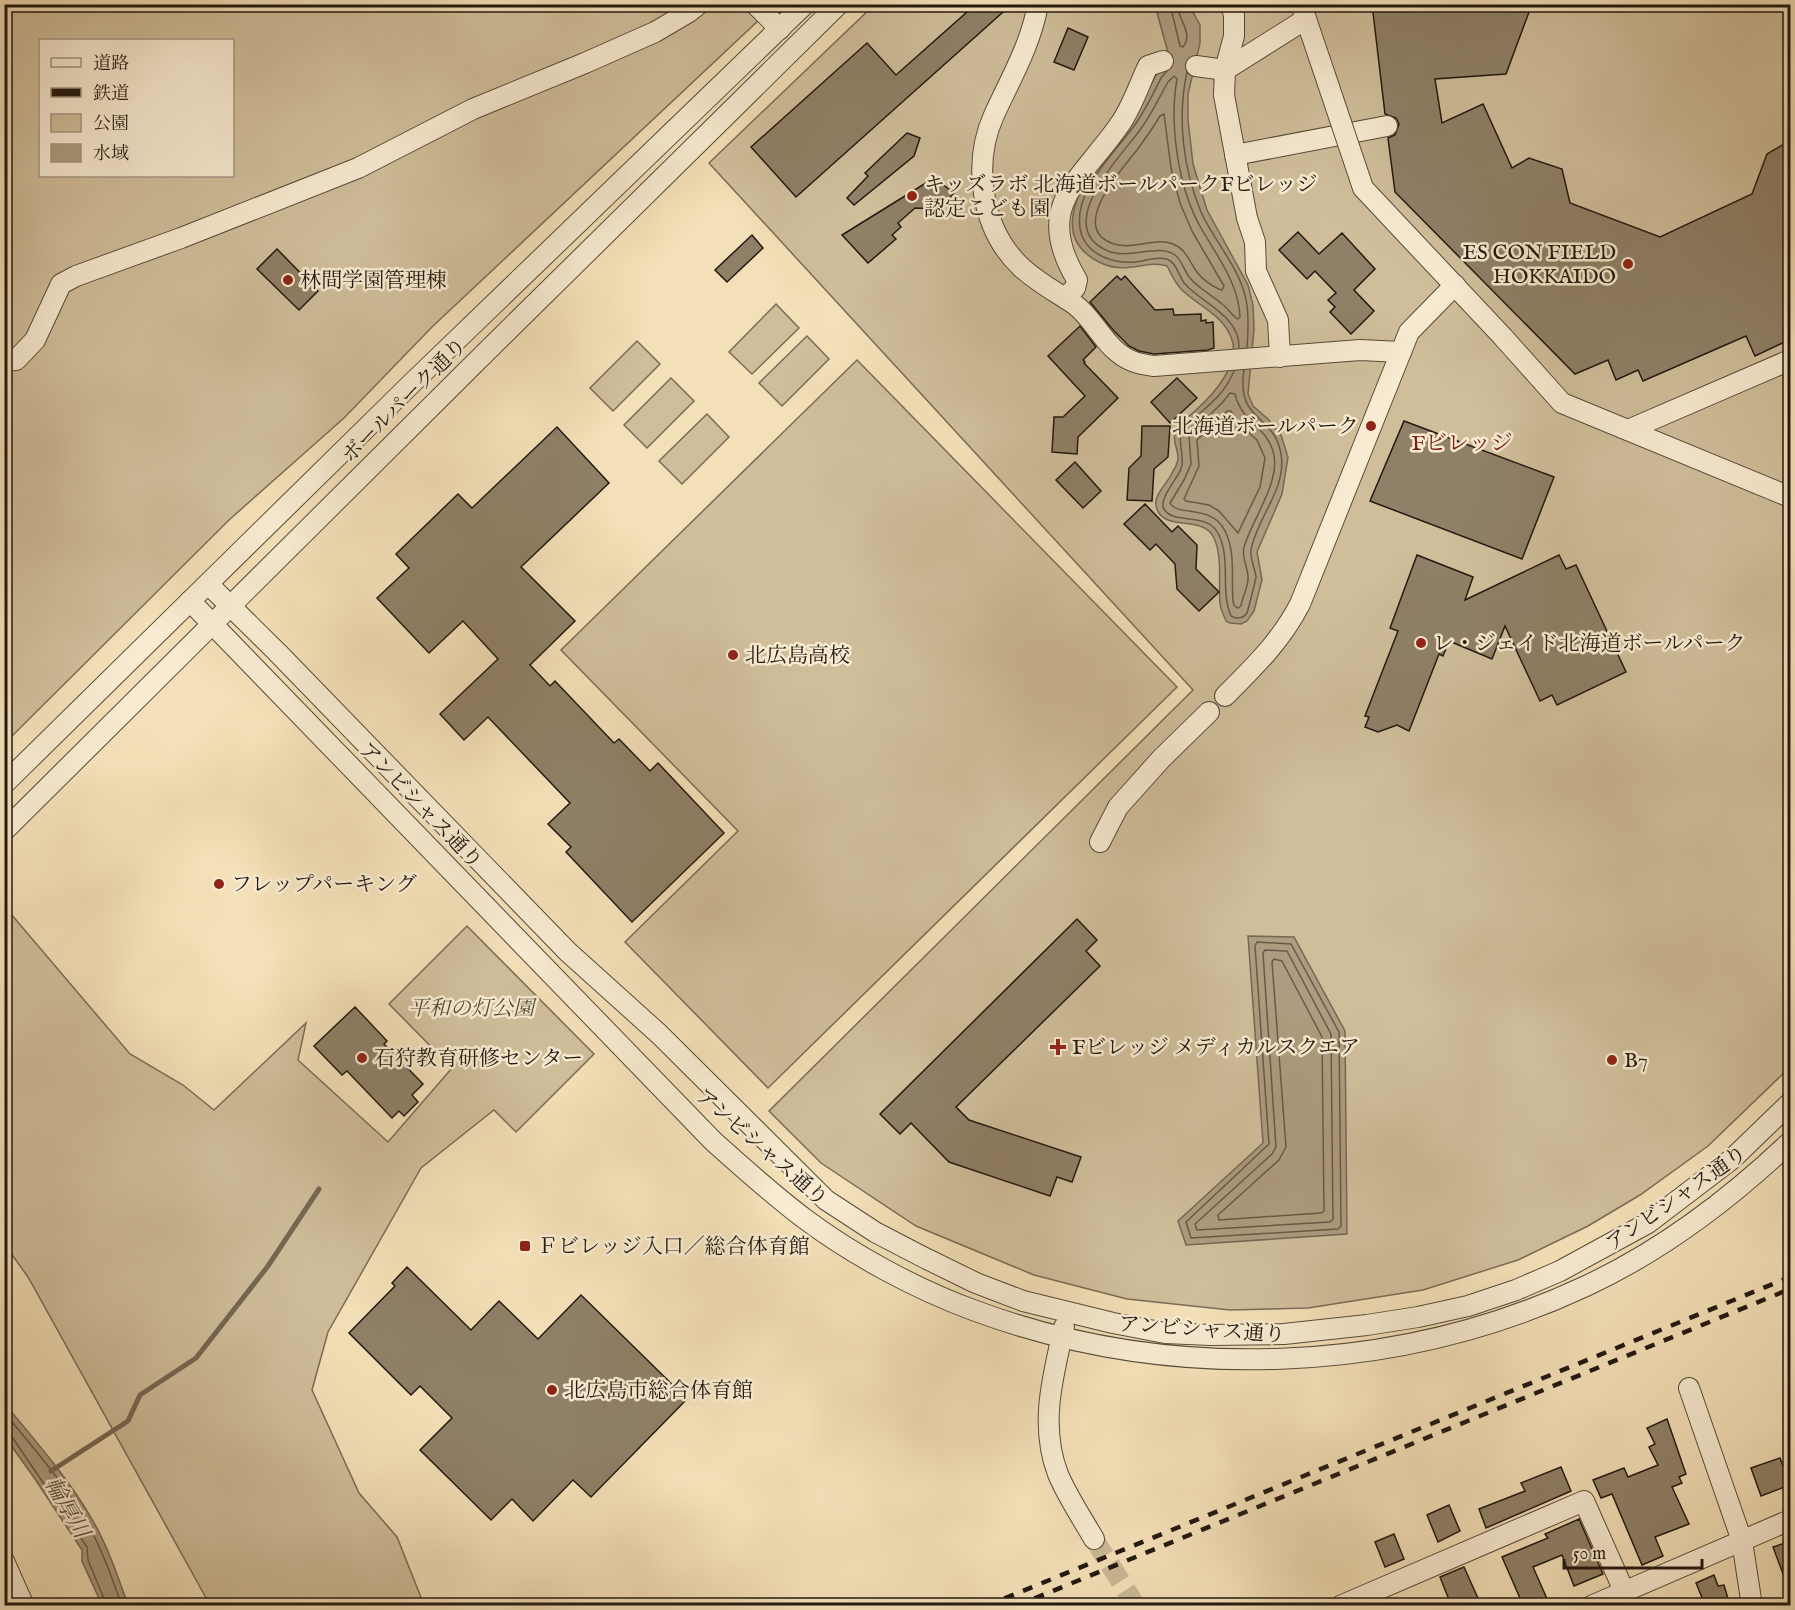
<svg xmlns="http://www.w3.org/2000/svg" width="1795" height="1610" font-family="'IM FELL English','Noto Serif JP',serif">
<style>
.green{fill:#d0be9b;stroke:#796c56;stroke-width:1.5;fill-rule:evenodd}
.water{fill:#ad9c7f;stroke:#756853;stroke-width:1.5}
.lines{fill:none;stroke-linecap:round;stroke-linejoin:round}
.shore{stroke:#685a48;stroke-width:1.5}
.stream{stroke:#756853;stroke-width:5}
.building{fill:#8f8067;stroke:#221910;stroke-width:1.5}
.minor-tunnel{stroke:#cab896;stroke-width:20;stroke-dasharray:20 10;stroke-linecap:butt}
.minor-casing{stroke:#564b3a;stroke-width:22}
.minor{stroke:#f8ebd1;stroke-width:20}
.rail{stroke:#221910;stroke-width:4.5;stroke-dasharray:10 10;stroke-linecap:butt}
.minor-bridge-casing{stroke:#564b3a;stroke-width:22;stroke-linecap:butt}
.minor-bridge{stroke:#f8ebd1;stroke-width:20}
.poi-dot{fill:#8f2418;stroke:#f8ebd1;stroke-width:2}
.labels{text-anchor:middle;stroke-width:5;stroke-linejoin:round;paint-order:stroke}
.poi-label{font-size:21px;fill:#221910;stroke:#f8ebd1;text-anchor:start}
.street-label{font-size:21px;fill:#221910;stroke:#f8ebd1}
.park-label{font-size:21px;font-style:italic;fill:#564b3a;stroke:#f8ebd1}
.neighbourhood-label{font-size:22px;fill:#7a1f14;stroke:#f8ebd1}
.water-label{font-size:22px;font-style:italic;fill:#5a4d3c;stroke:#f8ebd1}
</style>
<rect width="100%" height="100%" fill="#f4e0b8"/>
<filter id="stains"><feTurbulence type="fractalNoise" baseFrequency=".00333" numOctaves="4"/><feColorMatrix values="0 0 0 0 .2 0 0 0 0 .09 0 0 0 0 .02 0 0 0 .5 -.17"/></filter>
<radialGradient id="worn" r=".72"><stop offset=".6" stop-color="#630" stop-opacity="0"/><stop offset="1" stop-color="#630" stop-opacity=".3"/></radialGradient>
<g class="green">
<path d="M5,5H775L432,327L344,418L229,520L5,743ZM40,40H232V176H40Z"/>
<path d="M874,5H1790V1067L1708,1146L1640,1195L1588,1226L1518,1260L1423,1290L1308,1308L1230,1310L1127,1299L1034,1275L916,1226L821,1163L769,1111L1193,690L709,163Z"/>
<path d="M776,304L799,328L752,374L729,352Z"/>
<path d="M807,336L829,359L782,406L759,383Z"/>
<path d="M637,341L660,364L613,411L590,388Z"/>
<path d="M857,360L1177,687L768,1088L625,942L738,831L561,650Z"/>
<path d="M671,378L694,401L647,448L624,425Z"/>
<path d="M707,414L729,437L682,484L659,461Z"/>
<path d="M5,907L130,1054L183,1085L214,1110L306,1023L298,1060L388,1142L452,1068L389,1004L467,926L594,1054L516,1132L494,1110L421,1168L328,1332L312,1390L359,1493L397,1537L424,1605H210L28,1277L5,1245Z"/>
</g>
<g class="water">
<path d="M1157,5H1189L1200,25V43L1188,94V120L1193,164L1207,210L1248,285L1253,305L1254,329L1248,394L1253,406L1268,419L1281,435L1288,457L1282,494L1257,552L1262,580L1254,611L1247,621L1241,624L1230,623L1226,621C1224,615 1220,609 1220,603C1218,584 1224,548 1210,532C1196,517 1160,531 1156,505C1154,494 1168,483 1172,473C1174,470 1177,464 1178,460C1179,450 1171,440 1176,429C1180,422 1190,416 1196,410C1213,395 1240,365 1232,340C1225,316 1198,306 1181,289C1175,283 1171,273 1167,266C1146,259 1126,276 1099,262C1032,228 1109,150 1134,115C1143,103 1148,88 1156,75C1161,68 1165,63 1169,56L1156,9Z"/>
<path d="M1248,936L1294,937L1345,1031L1347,1234L1186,1245L1178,1221L1263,1143Z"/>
<path d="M4,1403C35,1440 69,1479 93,1521C108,1547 118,1577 128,1605H102L82,1561V1550L35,1479L5,1437Z"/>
</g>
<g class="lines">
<g class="shore">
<path d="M1170,4L1180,46L1183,47C1194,33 1178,20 1177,4"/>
<path d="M1167,71L1161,78C1153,94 1145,111 1134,126C1113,155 1068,196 1082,236C1090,256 1115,264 1135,262C1145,261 1157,256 1167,259C1177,263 1179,277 1185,284C1203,304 1240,316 1239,348"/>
<path d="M1187,72C1177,117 1183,169 1201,212C1215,243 1243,271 1247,306C1249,320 1248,334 1247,348"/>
<path d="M1174,76L1177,79C1169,124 1178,188 1201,228C1217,256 1239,284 1240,317L1238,319C1232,316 1228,308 1222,304C1212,295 1198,288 1190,278C1184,271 1182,260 1175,255C1158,243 1130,260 1108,251C1051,227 1121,156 1140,130C1151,115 1159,98 1168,82Z"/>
<path d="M1164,114L1171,168L1180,203L1192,231L1224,286L1222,290C1214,288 1202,279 1197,272C1189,261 1186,249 1173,244C1154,237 1134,250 1114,244C1067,229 1122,169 1137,150C1145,139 1153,128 1160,116Z"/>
<path d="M1234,371C1222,400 1202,408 1184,429C1175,439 1186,456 1181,469C1177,479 1158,500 1164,509C1174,526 1207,510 1219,535C1231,561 1220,591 1231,616C1236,619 1243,619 1247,613C1248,610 1256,579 1256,577C1255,568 1250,559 1251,550C1257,517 1287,489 1281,454C1274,413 1236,423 1244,370"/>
<path d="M1230,393L1235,394C1242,423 1265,425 1273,451C1282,481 1252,519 1244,547C1241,558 1249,569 1248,579C1248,588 1242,597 1241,606L1238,608C1234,606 1234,606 1233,601C1231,578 1236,553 1225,531C1212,504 1178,517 1170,503L1184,480L1191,464L1189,435L1222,403Z"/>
<path d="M1227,411H1231L1237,422L1257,440L1265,458L1260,487L1238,533L1219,511L1209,505L1186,501L1184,499L1199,466L1197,440Z"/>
<path d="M1257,942L1291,944L1339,1032L1341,1226L1338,1229L1191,1238L1186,1222L1269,1144L1255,946Z"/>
<path d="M1265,950L1287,951L1331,1034L1333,1219L1330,1222L1197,1230L1195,1224L1272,1154L1276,1147L1263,953Z"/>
<path d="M1274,959L1282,961L1322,1037L1324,1211L1321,1213L1219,1220L1218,1215L1279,1160L1286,1147L1272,962Z"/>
<path d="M4,1412C33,1448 66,1485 88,1524C102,1550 112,1578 122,1606"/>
<path d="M4,1434L12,1437L87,1547L88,1560L107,1606"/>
</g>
<path class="stream" d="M51,1471L128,1421L140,1395L196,1358L268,1266L319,1189"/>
</g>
<g class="building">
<path d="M976,4H1012L796,197L751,147L867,43L896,75Z"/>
<path d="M1372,4H1532L1506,74L1435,79L1442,123L1483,104L1512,168L1529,158L1562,169L1570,203L1660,237L1752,194L1767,154L1791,140V339L1755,356L1746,336L1643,381L1638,370L1616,380L1608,360L1575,374L1395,192L1388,138L1395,135L1399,124L1396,118L1385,114Z"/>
<path d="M1068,28L1088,37L1074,70L1054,62Z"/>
<path d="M907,133L920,138L914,156L854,205L847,198L868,176L865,173Z"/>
<path d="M934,178L954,193L938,209L915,208L898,223L901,227L892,235L896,239L868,263L842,235Z"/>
<path d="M1298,232L1319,254L1342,233L1375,269L1354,290L1374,311L1351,334L1330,312L1335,307L1328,300L1336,293L1315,271L1307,279L1279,250Z"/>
<path d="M752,235L763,248L727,282L715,270Z"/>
<path d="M277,249L318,291L299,310L257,269Z"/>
<path d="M1117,276L1121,280L1125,276L1155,310L1173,309L1174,315L1201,314V321L1206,320V323L1213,322L1214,348L1208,350L1154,354L1139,351L1129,346L1114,331L1090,302Z"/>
<path d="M1080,326L1096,347L1083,360L1085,362L1084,363L1118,398L1078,437L1077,454L1052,452L1054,417H1063L1085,396L1048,356Z"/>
<path d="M1177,378L1197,398L1170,423L1151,402Z"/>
<path d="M1404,421L1554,477L1522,559L1370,501Z"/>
<path d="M1142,426H1170L1168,457L1154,469L1152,501L1127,500L1129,468L1141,456Z"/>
<path d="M557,427L609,483L521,567L575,621L530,665L550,686L555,681L614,743L619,739L650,771L658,763L724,833L632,922L566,852L571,847L548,824L570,803L488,717L464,740L440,714L498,659L463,621L429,653L377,598L409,568L396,554L458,494L472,508Z"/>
<path d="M1075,462L1101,491L1083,508L1056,480Z"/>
<path d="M1145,504L1172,532L1178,526L1197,545L1196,569L1219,592L1199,611L1177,589L1175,564L1156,544L1150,550L1124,524Z"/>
<path d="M1417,555L1473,577L1465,600L1559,555L1566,569L1576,565L1626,672L1557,705L1552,695L1540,701L1505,626L1492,659L1449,641L1443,656L1439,654L1409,731L1397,725L1378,732L1365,727L1369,717L1365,716L1398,631L1390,628Z"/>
<path d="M1077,919L1097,940L1086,951L1100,966L956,1107L969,1120L1081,1157L1072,1182L1057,1177L1050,1196L949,1162L911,1123L900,1134L880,1114Z"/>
<path d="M355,1007L387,1041L384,1044L423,1084L412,1095L418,1102L404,1116L399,1111L392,1118L347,1071L342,1075L314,1046Z"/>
<path d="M407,1267L471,1330L499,1301L538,1339L581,1295L687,1399L591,1497L573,1480L533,1521L512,1499L491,1520L420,1450L452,1418L420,1386L411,1395L349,1333L395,1286L392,1283Z"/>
<path d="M1667,1419L1686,1474L1679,1477L1682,1483L1672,1487L1689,1524L1655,1537L1663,1556L1642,1565L1612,1494L1601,1498L1593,1480L1624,1468L1628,1477L1658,1465L1649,1447L1655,1444L1647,1428Z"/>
<path d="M1780,1458L1790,1485L1761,1496L1751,1468Z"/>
<path d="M1561,1467L1571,1491L1486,1528L1479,1509L1525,1491L1521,1483Z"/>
<path d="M1449,1505L1460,1531L1438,1542L1427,1515Z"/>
<path d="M1579,1519L1603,1574L1574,1586L1562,1555L1533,1567L1548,1601L1537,1605H1523L1502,1557L1548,1538L1545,1534Z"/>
<path d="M1394,1534L1404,1559L1385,1567L1375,1542Z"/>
<path d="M1791,1541V1590H1789L1773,1547Z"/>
<path d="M1464,1567L1481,1605H1451L1440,1577Z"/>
<path d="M1714,1575L1718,1586L1724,1585L1729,1602L1719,1605H1705L1696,1583Z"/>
</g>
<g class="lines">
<path class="minor-tunnel" d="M1094,1539L1136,1606"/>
<defs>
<g id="minor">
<path d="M755,4L780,29"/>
<path d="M1038,4C1031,44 1011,78 994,115C972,164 981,229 1021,267C1037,282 1056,292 1074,304C1096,320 1105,350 1132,361C1139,364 1147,365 1154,366L1360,350L1401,352"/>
<path d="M1231,4L1234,15V36L1225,70L1224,95L1247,218L1255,242L1256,271L1278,320L1280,357"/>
<path d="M1301,4L1324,72"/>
<path d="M1196,66L1225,70L1306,19"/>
<path d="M1235,155L1387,126"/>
<path d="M1360,179L1363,188L1503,337L1562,403L1790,497"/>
<path d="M1065,298L1075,288L1077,280C1032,205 1081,181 1120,124C1132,107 1139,85 1148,66L1163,61"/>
<path d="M4,361L16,360L35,340L61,284L76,276L181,238L358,168L473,109L585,63L655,32L689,12L699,4"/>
<path d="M1628,430L1790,360"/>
<path d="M208,584L277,652L568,952L659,1034L826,1200L875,1232L927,1259L976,1283L1023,1301L1113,1323L1165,1333L1210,1335L1284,1334L1367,1325L1418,1317L1468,1306L1516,1290L1560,1271L1648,1223L1732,1159L1790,1103"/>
<path d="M190,601L713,1141C743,1168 773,1195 805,1219C853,1255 916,1289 973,1310C1169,1383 1396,1375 1586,1286C1661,1251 1730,1199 1790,1142"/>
<path d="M1225,696C1254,667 1281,641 1300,604L1409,332L1455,285"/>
<path d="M4,784L410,385L805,4"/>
<path d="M4,831L487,351L839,4"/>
<path d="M1100,842L1118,807L1161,759L1209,712"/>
<path d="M1064,1327C1053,1376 1039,1425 1058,1474C1067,1496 1082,1518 1094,1539"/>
<path d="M1689,1388L1742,1541L1752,1606"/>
<path d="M4,1561L24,1606"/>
<path d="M1340,1606L1584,1501L1624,1591"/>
<path d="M1591,1606L1790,1520"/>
</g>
</defs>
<use href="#minor" class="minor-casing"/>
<use href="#minor" class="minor"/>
<g class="rail">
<path d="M986,1606L1790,1277"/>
<path d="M1016,1606L1790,1289"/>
</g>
<defs>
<path id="minor-bridge" d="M1324,72L1360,179"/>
</defs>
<use href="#minor-bridge" class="minor-bridge-casing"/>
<use href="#minor-bridge" class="minor-bridge"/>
</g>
<g class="poi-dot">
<circle cx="912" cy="196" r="6"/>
<circle cx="1628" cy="264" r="6"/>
<circle cx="288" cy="280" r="6"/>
<circle cx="1371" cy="426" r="6"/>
<circle cx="1421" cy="643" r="6"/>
<circle cx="733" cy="655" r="6"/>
<circle cx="219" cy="884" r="6"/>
<path d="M1055 1038h6v6h6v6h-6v6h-6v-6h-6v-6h6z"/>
<circle cx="362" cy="1058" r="6"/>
<circle cx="1612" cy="1060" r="6"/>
<rect x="519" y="1240" width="12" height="12" rx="3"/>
<circle cx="552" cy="1390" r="6"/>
</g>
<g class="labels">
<g class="poi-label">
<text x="924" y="191">キッズラボ 北海道ボールパークFビレッジ<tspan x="924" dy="24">認定こども園</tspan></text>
<text x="1616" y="259" text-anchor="end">ES CON FIELD<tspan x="1616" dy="24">HOKKAIDO</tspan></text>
<text x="300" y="287">林間学園管理棟</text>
<text x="1359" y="433" text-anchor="end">北海道ボールパーク</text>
<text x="1433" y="650">レ・ジェイド北海道ボールパーク</text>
<text x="745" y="662">北広島高校</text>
<text x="231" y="891">フレップパーキング</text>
<text x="1072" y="1054">Fビレッジ メディカルスクエア</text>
<text x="374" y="1065">石狩教育研修センター</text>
<text x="1624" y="1067">B7</text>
<text x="537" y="1253">Ｆビレッジ入口／総合体育館</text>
<text x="564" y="1397">北広島市総合体育館</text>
</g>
<g class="street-label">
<text transform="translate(404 400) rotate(-45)" y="7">ボールパーク通り</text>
<text transform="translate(421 805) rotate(46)" y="7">アンビシャス通り</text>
<text transform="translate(762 1147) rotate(41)" y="7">アンビシャス通り</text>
<text transform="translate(1676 1198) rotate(-35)" y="7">アンビシャス通り</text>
<text transform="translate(1202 1329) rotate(4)" y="7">アンビシャス通り</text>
</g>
<g class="park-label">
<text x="471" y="1015">平和の灯公園</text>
</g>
<g class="neighbourhood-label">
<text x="1462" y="450">Fビレッジ</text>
</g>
<g class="water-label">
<text transform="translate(68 1507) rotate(60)" y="8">輪厚川</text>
</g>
</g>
<rect width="1795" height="1610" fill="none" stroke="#f4e0b8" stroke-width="24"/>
<rect x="6" y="6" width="1783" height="1598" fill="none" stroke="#221910" stroke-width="3"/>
<rect x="12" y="12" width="1771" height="1586" fill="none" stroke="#221910" stroke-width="1.5"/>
<rect x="39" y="39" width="195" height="138" fill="#f8ebd1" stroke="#a29784" stroke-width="1.5"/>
<rect x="51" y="58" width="30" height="9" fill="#f8ebd1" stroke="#a29784" stroke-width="1.5"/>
<text x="93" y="69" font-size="18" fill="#221910">道路</text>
<rect x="51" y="88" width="30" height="9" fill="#221910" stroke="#a29784" stroke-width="1.5"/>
<text x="93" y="99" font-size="18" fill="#221910">鉄道</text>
<rect x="51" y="114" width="30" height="18" fill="#d0be9b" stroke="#a29784" stroke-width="1.5"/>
<text x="93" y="129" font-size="18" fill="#221910">公園</text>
<rect x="51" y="144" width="30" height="18" fill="#ad9c7f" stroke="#a29784" stroke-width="1.5"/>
<text x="93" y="159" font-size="18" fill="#221910">水域</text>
<path d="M1564 1559v9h138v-9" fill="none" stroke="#221910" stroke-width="3"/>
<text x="1573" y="1559" font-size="18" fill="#221910" stroke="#f8ebd1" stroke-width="4.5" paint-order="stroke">50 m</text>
<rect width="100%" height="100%" filter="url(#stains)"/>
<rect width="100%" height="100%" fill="url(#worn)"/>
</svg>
